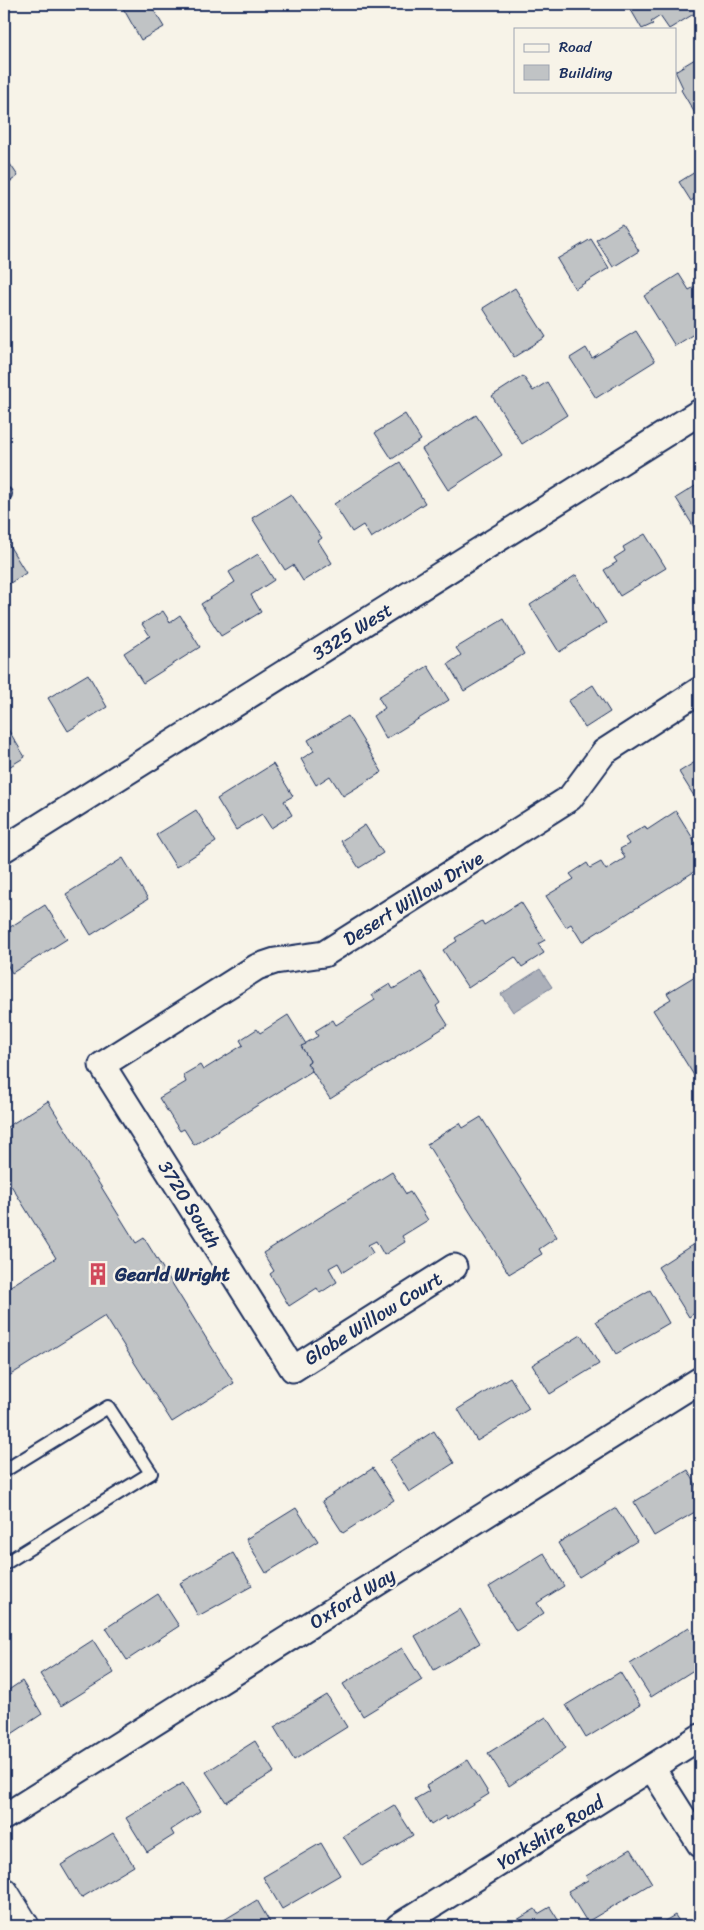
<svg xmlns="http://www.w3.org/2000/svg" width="704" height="1930" font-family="Sriracha,sans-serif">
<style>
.water{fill:#acb0b9;stroke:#727c95}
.building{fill:#c0c3c5;stroke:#1b2f5e}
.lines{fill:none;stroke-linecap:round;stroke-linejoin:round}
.lane-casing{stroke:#1b2f5e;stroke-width:16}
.street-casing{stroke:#1b2f5e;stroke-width:29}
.secondary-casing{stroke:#1b2f5e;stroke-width:31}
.lane{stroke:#f7f3e8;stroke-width:12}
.street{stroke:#f7f3e8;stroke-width:25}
.secondary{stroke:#f7f3e8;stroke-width:28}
.labels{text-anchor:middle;stroke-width:4.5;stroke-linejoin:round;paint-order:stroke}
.street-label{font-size:19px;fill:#1b2f5e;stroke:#f7f3e8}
.poi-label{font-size:19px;font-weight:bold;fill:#1b2f5e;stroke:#f7f3e8;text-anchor:start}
</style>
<rect width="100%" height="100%" fill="#f7f3e8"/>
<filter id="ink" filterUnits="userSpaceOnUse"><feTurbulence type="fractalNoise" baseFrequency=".02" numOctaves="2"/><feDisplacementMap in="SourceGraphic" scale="10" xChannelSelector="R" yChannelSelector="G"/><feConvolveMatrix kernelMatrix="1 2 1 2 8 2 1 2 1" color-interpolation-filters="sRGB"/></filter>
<g filter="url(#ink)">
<path class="water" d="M540,969L552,987L513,1012L501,994Z"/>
<g class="building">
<path d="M130,4H150L164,27L141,40L123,8Z"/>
<path d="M641,4H692L697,12L669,29L660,16L651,22L653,24L642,29L631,10Z"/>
<path d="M700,56V119L699,120L681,90L683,88L675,71Z"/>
<path d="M4,155L18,176L4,186Z"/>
<path d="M700,169V194L691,201L679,182Z"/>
<path d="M622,224L639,251L613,267L596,240Z"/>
<path d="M591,239L609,268L575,289L557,259Z"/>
<path d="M679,274L689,290L700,284V330L675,346L644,296Z"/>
<path d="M515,288L546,337L514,357L483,308Z"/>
<path d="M636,331L655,361L596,398L570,358L586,348L592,358Z"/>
<path d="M523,376L533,391L547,382L567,415L522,444L492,396Z"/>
<path d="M405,414L421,440L392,459L375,433Z"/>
<path d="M476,415L502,455L448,490L422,449Z"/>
<path d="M400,462L425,503L371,538L363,525L352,532L334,504Z"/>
<path d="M700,483V537L676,498Z"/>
<path d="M291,494L322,538L318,541L332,563L303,581L293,565L285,570L252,518Z"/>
<path d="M645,534L666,568L620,596L604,570L617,562L614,558L625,551L623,547Z"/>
<path d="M4,537L26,573L4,587Z"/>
<path d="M258,554L274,580L251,595L261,612L221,636L201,604L235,582L229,572Z"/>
<path d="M576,575L606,623L559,652L530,605Z"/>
<path d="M163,611L170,622L180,615L200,647L143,683L124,653L150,636L142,624Z"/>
<path d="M504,619L524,654L464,691L448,664L461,655L456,648Z"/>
<path d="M428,666L449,700L386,739L373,716L385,708L378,697Z"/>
<path d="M88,674L107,707L68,731L48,698Z"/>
<path d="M593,685L610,712L585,728L568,701Z"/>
<path d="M348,716L382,772L343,796L330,776L316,785L301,759L314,751L308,740Z"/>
<path d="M4,723L25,757L4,770Z"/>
<path d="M700,759V803L699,804L679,772Z"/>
<path d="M273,764L293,796L284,801L292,815L271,828L262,814L236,830L217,799Z"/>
<path d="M196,810L216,842L176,867L156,835Z"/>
<path d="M676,811L700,850V868L582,942L571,924L566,927L546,896L574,879L570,874L587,863L590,868L601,862L606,870L625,858L620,849L629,844L625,838L645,826L647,830Z"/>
<path d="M365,825L383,853L359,868L341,841Z"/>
<path d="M123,858L148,899L91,935L66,894Z"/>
<path d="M521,902L545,940L538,944L544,953L522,967L515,957L468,988L443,950L457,941L455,938L482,921L484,925Z"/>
<path d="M45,905L67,939L12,973L4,959V931Z"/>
<path d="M421,972L440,1003L436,1006L448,1025L330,1099L307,1063L310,1061L301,1046L318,1036L315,1031L333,1020L336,1025L375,1000L372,995L390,984L393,989Z"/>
<path d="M700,973V1085L653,1010L671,999L667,993Z"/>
<path d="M288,1015L306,1044L301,1046L310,1061L307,1063L312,1071L194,1145L184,1129L180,1131L159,1098L186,1082L183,1075L200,1065L203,1070L243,1045L240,1040L257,1029L260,1033Z"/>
<path d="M48,1101L136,1243L144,1238L234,1383L172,1422L105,1316L4,1379V1290L56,1258L4,1174V1129Z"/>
<path d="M481,1117L557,1237L539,1249L542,1254L509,1274L427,1144L460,1123L463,1128Z"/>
<path d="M392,1172L406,1194L410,1192L428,1220L402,1236L405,1242L384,1255L376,1241L368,1245L373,1253L343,1272L338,1263L329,1268L337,1282L320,1293L317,1288L289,1306L270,1274L274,1271L263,1253Z"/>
<path d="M700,1240V1309L689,1317L658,1267Z"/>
<path d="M650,1290L669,1323L616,1354L596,1321Z"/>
<path d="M581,1335L599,1364L550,1394L532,1365Z"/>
<path d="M510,1377L529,1409L477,1441L458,1409Z"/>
<path d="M434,1431L454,1463L409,1492L389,1460Z"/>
<path d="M373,1468L394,1500L343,1533L322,1501Z"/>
<path d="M688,1470L700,1492V1509L654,1536L634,1502Z"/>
<path d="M296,1508L318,1541L266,1573L246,1539Z"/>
<path d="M616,1508L637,1541L579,1577L558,1543Z"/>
<path d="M233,1553L252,1586L198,1616L180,1583Z"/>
<path d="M544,1553L564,1586L537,1603L544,1613L516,1631L489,1587Z"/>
<path d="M158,1594L179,1626L127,1660L106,1628Z"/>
<path d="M460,1609L480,1643L434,1670L415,1636Z"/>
<path d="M689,1627L700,1645V1666L651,1697L630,1664Z"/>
<path d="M93,1640L114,1673L61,1706L40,1674Z"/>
<path d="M402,1648L422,1680L363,1716L343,1684Z"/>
<path d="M620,1672L640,1705L586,1738L566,1705Z"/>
<path d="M22,1681L42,1714L4,1739V1693Z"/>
<path d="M327,1695L347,1727L294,1760L274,1727Z"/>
<path d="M546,1717L566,1748L509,1786L488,1753Z"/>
<path d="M255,1741L274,1772L226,1802L206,1772Z"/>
<path d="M468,1760L489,1794L447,1820L445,1816L431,1825L415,1799L429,1791L426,1786Z"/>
<path d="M183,1783L200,1811L171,1830L174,1835L147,1852L126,1818Z"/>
<path d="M394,1805L413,1835L362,1866L343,1836Z"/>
<path d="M113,1833L134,1866L81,1898L61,1865Z"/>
<path d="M321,1843L340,1875L282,1909L263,1877Z"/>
<path d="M631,1849L652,1883L587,1922L568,1891L588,1880L586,1876Z"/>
<path d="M257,1900L272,1926H214Z"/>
<path d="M550,1907L562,1926H507L535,1909L538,1914Z"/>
<path d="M675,1915L682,1926H656Z"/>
</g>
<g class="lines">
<defs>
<g id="lane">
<path d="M4,495L5,494"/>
<path d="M4,1471L108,1407L151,1473L4,1564"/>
</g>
<g id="street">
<path d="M4,849L700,412"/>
<path d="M454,1267L293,1369L102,1065L257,967L275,961L324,954L570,798L604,752L700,690"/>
<path d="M652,1768L700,1844"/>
<path d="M4,1817L700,1380"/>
<path d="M399,1926L700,1737"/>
</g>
<path id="secondary" d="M4,1892L25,1926"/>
</defs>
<use href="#lane" class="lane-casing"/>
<use href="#street" class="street-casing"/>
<use href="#secondary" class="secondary-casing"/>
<use href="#lane" class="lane"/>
<use href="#street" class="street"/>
<use href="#secondary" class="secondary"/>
</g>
</g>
<defs>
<symbol id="building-bare" viewBox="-9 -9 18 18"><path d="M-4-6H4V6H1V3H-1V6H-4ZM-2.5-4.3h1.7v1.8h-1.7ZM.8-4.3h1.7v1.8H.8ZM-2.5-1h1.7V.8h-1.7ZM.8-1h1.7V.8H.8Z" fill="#d1495b" stroke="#f7f3e8" stroke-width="2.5" paint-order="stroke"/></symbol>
</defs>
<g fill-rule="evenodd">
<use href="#building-bare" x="82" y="1258" width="32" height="32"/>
</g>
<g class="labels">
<g class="street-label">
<text transform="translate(352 631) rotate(-32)" y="7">3325 West</text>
<text transform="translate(413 898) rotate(-32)" y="7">Desert Willow Drive</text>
<text transform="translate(190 1204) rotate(58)" y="7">3720 South</text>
<text transform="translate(373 1318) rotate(-32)" y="7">Globe Willow Court</text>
<text transform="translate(352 1598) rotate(-32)" y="7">Oxford Way</text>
<text transform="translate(550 1832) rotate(-32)" y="7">Yorkshire Road</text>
</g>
<g class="poi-label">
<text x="115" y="1281">Gearld Wright</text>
</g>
</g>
<rect width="704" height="1930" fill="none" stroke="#f7f3e8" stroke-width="20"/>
<rect x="10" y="10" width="684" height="1910" fill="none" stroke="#1b2f5e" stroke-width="2" filter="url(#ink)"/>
<rect x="514" y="28" width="162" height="65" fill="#f7f3e8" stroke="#9fa5b1"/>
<rect x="524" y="44" width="25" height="8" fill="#f7f3e8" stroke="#9fa5b1"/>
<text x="559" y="52" font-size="15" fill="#1b2f5e">Road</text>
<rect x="524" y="65" width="25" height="15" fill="#c0c3c5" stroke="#9fa5b1"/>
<text x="559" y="78" font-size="15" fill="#1b2f5e">Building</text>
</svg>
